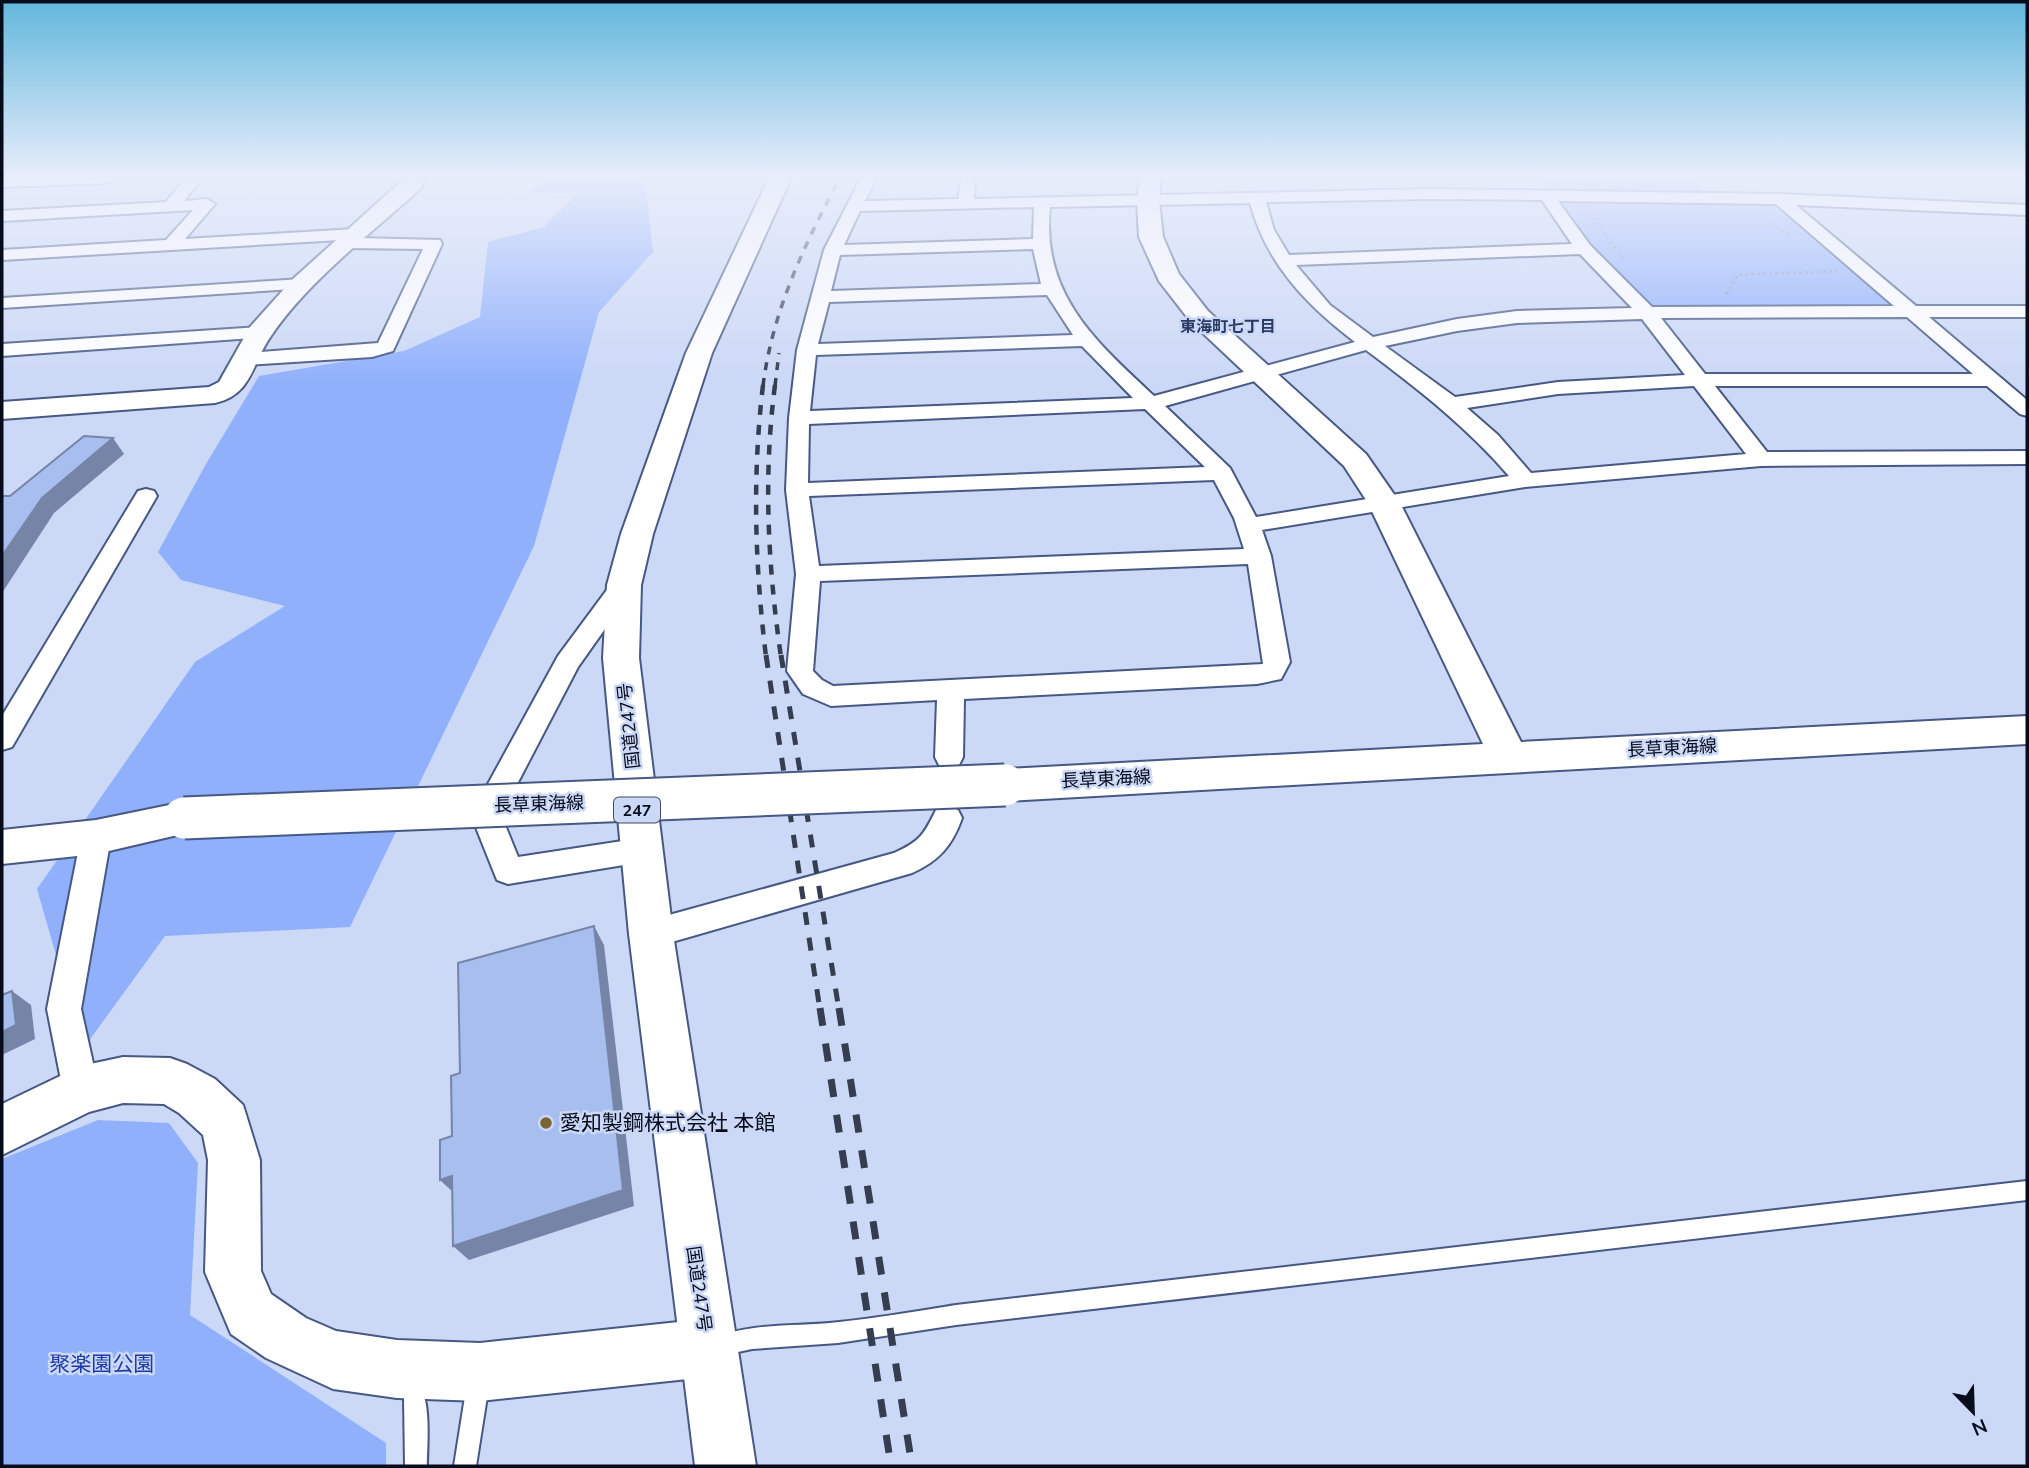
<svg xmlns="http://www.w3.org/2000/svg" width="2029" height="1468" font-family="'Nunito Sans','Noto Sans JP',sans-serif">
<style>
.green{fill:#90b0fc}
.lines{fill:none;stroke-linecap:round;stroke-linejoin:round}
.lane-casing{stroke:#465883;stroke-width:4}
.street-casing{stroke:#465883;stroke-width:4}
.secondary-casing{stroke:#465883;stroke-width:4}
.highway-casing{stroke:#465883;stroke-width:4}
.path{stroke:#8d98b1;stroke-width:2.5;stroke-dasharray:2.5 3.5;stroke-linecap:butt}
.lane{fill:#fff;fill-rule:evenodd}
.street{fill:#fff;fill-rule:evenodd}
.secondary{fill:#fff;fill-rule:evenodd}
.highway{fill:#fff;fill-rule:evenodd}
.rail-far3{stroke:#353d50;stroke-width:3.5;stroke-dasharray:8 8;stroke-linecap:butt}
.rail-far2{stroke:#353d50;stroke-width:4.5;stroke-dasharray:10 10;stroke-linecap:butt}
.rail-far1{stroke:#353d50;stroke-width:5;stroke-dasharray:13 13;stroke-linecap:butt}
.rail{stroke:#353d50;stroke-width:7;stroke-dasharray:18 18;stroke-linecap:butt}
.secondary-bridge-casing{stroke:#465883;stroke-width:45;stroke-linecap:butt}
.secondary-bridge{stroke:#fff;stroke-width:41}
.shaded-wall{fill:#7685a7}
.building{fill:#a8beee;stroke:#7685a7;stroke-width:2}
.poi-dot{fill:#7a6534;stroke:#cbd8f6;stroke-width:2.5}
.labels{text-anchor:middle;stroke-width:5;stroke-linejoin:round;paint-order:stroke}
.far-neighbourhood-label{font-size:16px;font-weight:bold;fill:#2a3a62;stroke:#cbd8f6}
.shield{fill:#cbd8f6;stroke:#41495d;stroke-width:2}
.shield-label{font-size:16px;font-weight:bold;fill:#060c1c}
.street-label{font-size:18px;fill:#060c1c;stroke:#cbd8f6}
.near-poi-label{font-size:21px;fill:#060c1c;stroke:#cbd8f6;text-anchor:start}
.near-park-label{font-size:21px;fill:#1e3ba3;stroke:#cbd8f6}
</style>
<rect width="100%" height="100%" fill="#cbd8f6"/>
<g class="green">
<path d="M543,178H645L653,252L599,312L534,546L350,927L165,936L83,1049L37,889L195,662L285,606L181,580L158,552L206,464L259,376L404,351L480,317L488,242L544,227L577,193L531,192Z"/>
<path d="M1538,178H1692L1705,195H1549Z"/>
<path d="M1780,199L1914,312L1647,313L1557,202Z"/>
<path d="M98,1120L169,1123L198,1163L190,1315L386,1443V1466H2V1159Z"/>
</g>
<g class="lines">
<defs>
<g id="lane">
<path d="M2027,1181V1200L956,1325L838,1343L752,1349L719,1356L712,1353L709,1346L712,1339C751,1322 797,1327 839,1322C878,1318 917,1311 956,1305Z"/>
<path d="M407,1372C434,1384 427,1441 427,1466H405L404,1398L396,1383L399,1375Z"/>
<path d="M478,1373L486,1376L489,1384L476,1466H454L467,1384L470,1376Z"/>
</g>
<g id="street">
<path d="M2,178H117L109,183L2,187Z"/>
<path d="M186,178H202L184,201L207,199L215,204L185,239L355,229L363,234L359,238L440,240L442,244L393,351L372,357L246,365L236,359L246,353L378,343L423,249L346,248L340,247L338,243L340,240L2,260V250L166,240L193,210L2,221V211L166,202Z"/>
<path d="M861,178H876L865,201L958,199L961,178H975L974,199L1430,189L1780,194L2027,205V215L1796,205L1916,306H2027V317H1929L2027,400V416L2020,414L1987,386H1715L1767,452L2027,451V464L1761,466L1525,487L1262,530L1271,556L1290,662L1281,679L1257,684L964,699L963,757L959,765L949,768L939,765L935,757L937,700L831,706L803,694L787,671L796,574L786,490L789,418L797,350L824,250ZM1430,199L1542,200L1572,244L1289,255L1274,230L1266,202ZM1558,201L1776,204L1894,306L1652,307L1590,245ZM1250,203C1267,264 1305,304 1355,342L1154,396C1095,341 1041,294 1050,207ZM1034,207L1033,239L844,245L860,211ZM1033,249L1041,284L831,291L840,255ZM1580,254L1632,308L1517,311L1457,319L1373,337L1330,305L1296,265ZM1047,295L1073,335L818,344L829,302ZM1907,317L1973,374H1705L1661,318ZM1642,319L1685,375L1558,382L1455,397L1385,346L1457,331L1517,323ZM1082,346L1133,398L810,411L816,355ZM1366,350C1418,389 1467,427 1509,476L1256,517L1230,468L1165,406ZM1694,386L1746,454L1531,473L1498,435L1467,408L1558,394ZM1145,409L1205,467L808,483L809,424ZM1214,480L1234,518L1244,549L819,566L809,496ZM1248,564L1263,664L833,686L822,680L813,671L820,581Z"/>
<path d="M302,279L311,284L308,288L2,308V298Z"/>
<path d="M259,327L266,329L268,333L266,337L2,356V344Z"/>
<path d="M146,489L154,491L157,496L12,747L2,750V716L135,496L138,491Z"/>
<path d="M624,577L633,579L636,585L578,667L501,815L518,857L642,838L653,841L657,850L653,859L642,862L508,884L497,880L471,815L558,656L615,579Z"/>
<path d="M947,806L958,810L962,818C952,846 939,861 912,873L651,948L640,944L635,934L640,924L651,920L894,853C921,841 924,834 936,810Z"/>
<path d="M96,825L107,828L111,837L81,1009L99,1090L94,1102L81,1107L68,1102L63,1090L47,1009L81,837L85,828Z"/>
</g>
<g id="secondary">
<path d="M405,178H426L421,188C373,232 307,282 271,336C251,364 253,394 215,403L2,419V402L209,387L219,382L250,327L293,279Z"/>
<path d="M1140,178H1161L1159,201L1163,237L1179,274L1208,311L1366,454L1400,503L1521,742L2027,716V744L1005,801L991,796L985,785L991,774L1005,769L1483,744L1368,503L1344,466L1190,321L1159,281L1139,237L1137,201Z"/>
<path d="M184,802L199,806L205,818L199,830L96,854L2,864V830L96,820Z"/>
<path d="M123,1057L170,1058L187,1064L215,1079L243,1105L260,1160L261,1271L271,1294L306,1318L336,1331L397,1340L480,1343L707,1319L727,1328L736,1348L727,1368L707,1377L480,1401L397,1398L333,1389L266,1358L231,1334L205,1272L208,1160L203,1135L179,1113L164,1104L123,1103L89,1112L2,1155V1104L81,1066Z"/>
</g>
<path id="highway" d="M769,178H791L712,353L653,534L641,585L639,658L673,934L756,1466H695L629,934L603,658L607,585L621,534L686,353Z"/>
</defs>
<use href="#lane" class="lane-casing"/>
<use href="#street" class="street-casing"/>
<use href="#secondary" class="secondary-casing"/>
<use href="#highway" class="highway-casing"/>
<g class="path">
<path d="M1589,213L1624,259"/>
<path d="M1764,215L1767,221L1790,235"/>
<path d="M1726,294L1738,275L1837,271"/>
</g>
<use href="#lane" class="lane"/>
<use href="#street" class="street"/>
<use href="#secondary" class="secondary"/>
<use href="#highway" class="highway"/>
<g class="rail-far3">
<path d="M763,386C772,312 805,243 840,178"/>
<path d="M775,386L779,353"/>
</g>
<g class="rail-far2">
<path d="M763,385C752,477 755,566 766,657"/>
<path d="M775,385C763,476 768,567 781,657"/>
</g>
<g class="rail-far1">
<path d="M766,655L820,1010"/>
<path d="M781,655L839,1010"/>
</g>
<g class="rail">
<path d="M820,1008L891,1466"/>
<path d="M839,1008L912,1466"/>
</g>
<defs>
<path id="secondary-bridge" d="M184,818L1005,785"/>
</defs>
<use href="#secondary-bridge" class="secondary-bridge-casing"/>
<use href="#secondary-bridge" class="secondary-bridge"/>
</g>
<g class="shaded-wall">
<path d="M113,438L124,454L54,513L2,593V556L42,498Z"/>
<path d="M594,926L604,945L634,1206L469,1260L453,1246Z"/>
<path d="M12,991L31,1005L35,1039L2,1055V1032Z"/>
<path d="M452,1176L456,1195L440,1180Z"/>
</g>
<g class="building">
<path d="M84,436L113,438L42,498L2,556V496H10Z"/>
<path d="M594,926L623,1190L453,1246L452,1176L440,1180V1140L452,1136L451,1076L460,1073L458,963Z"/>
<path d="M12,991L16,1025L2,1032V995Z"/>
</g>
<linearGradient id="sky" x2="0" y2="1"><stop stop-color="#61b7dc"/><stop offset="0.46" stop-color="#e8edfb"/><stop offset="1" stop-color="#e8edfb" stop-opacity="0"/></linearGradient>
<rect width="2029" height="383" fill="url(#sky)"/>
<circle class="poi-dot" cx="546" cy="1123" r="7"/>
<g class="labels">
<g class="far-neighbourhood-label">
<text x="1228" y="332">東海町七丁目</text>
</g>
<rect class="shield" x="614" y="797.5" width="46" height="25" rx="5"/>
<g class="shield-label">
<text x="637" y="816">247</text>
</g>
<g class="street-label">
<text transform="translate(629 726) rotate(-96)" y="6">国道247号</text>
<text transform="translate(1672 748) rotate(-3)" y="6">長草東海線</text>
<text transform="translate(1106 779) rotate(-3)" y="6">長草東海線</text>
<text transform="translate(539 804) rotate(-2)" y="6">長草東海線</text>
<text transform="translate(699 1289) rotate(82)" y="6">国道247号</text>
</g>
<g class="near-poi-label">
<text x="560" y="1130">愛知製鋼株式会社 本館</text>
</g>
<g class="near-park-label">
<text x="102" y="1371">聚楽園公園</text>
</g>
</g>
<rect width="2029" height="1468" fill="none" stroke="#060c1c" stroke-width="7"/>
<g transform="translate(1973 1412) rotate(157)" stroke="#cbd8f6" stroke-width="5" paint-order="stroke">
<path d="M0-5L12 26L0 18L-12 26Z" fill="#060c1c"/>
<text y="-10" font-size="19" font-weight="bold" text-anchor="middle" fill="#060c1c">N</text>
</g>
</svg>
